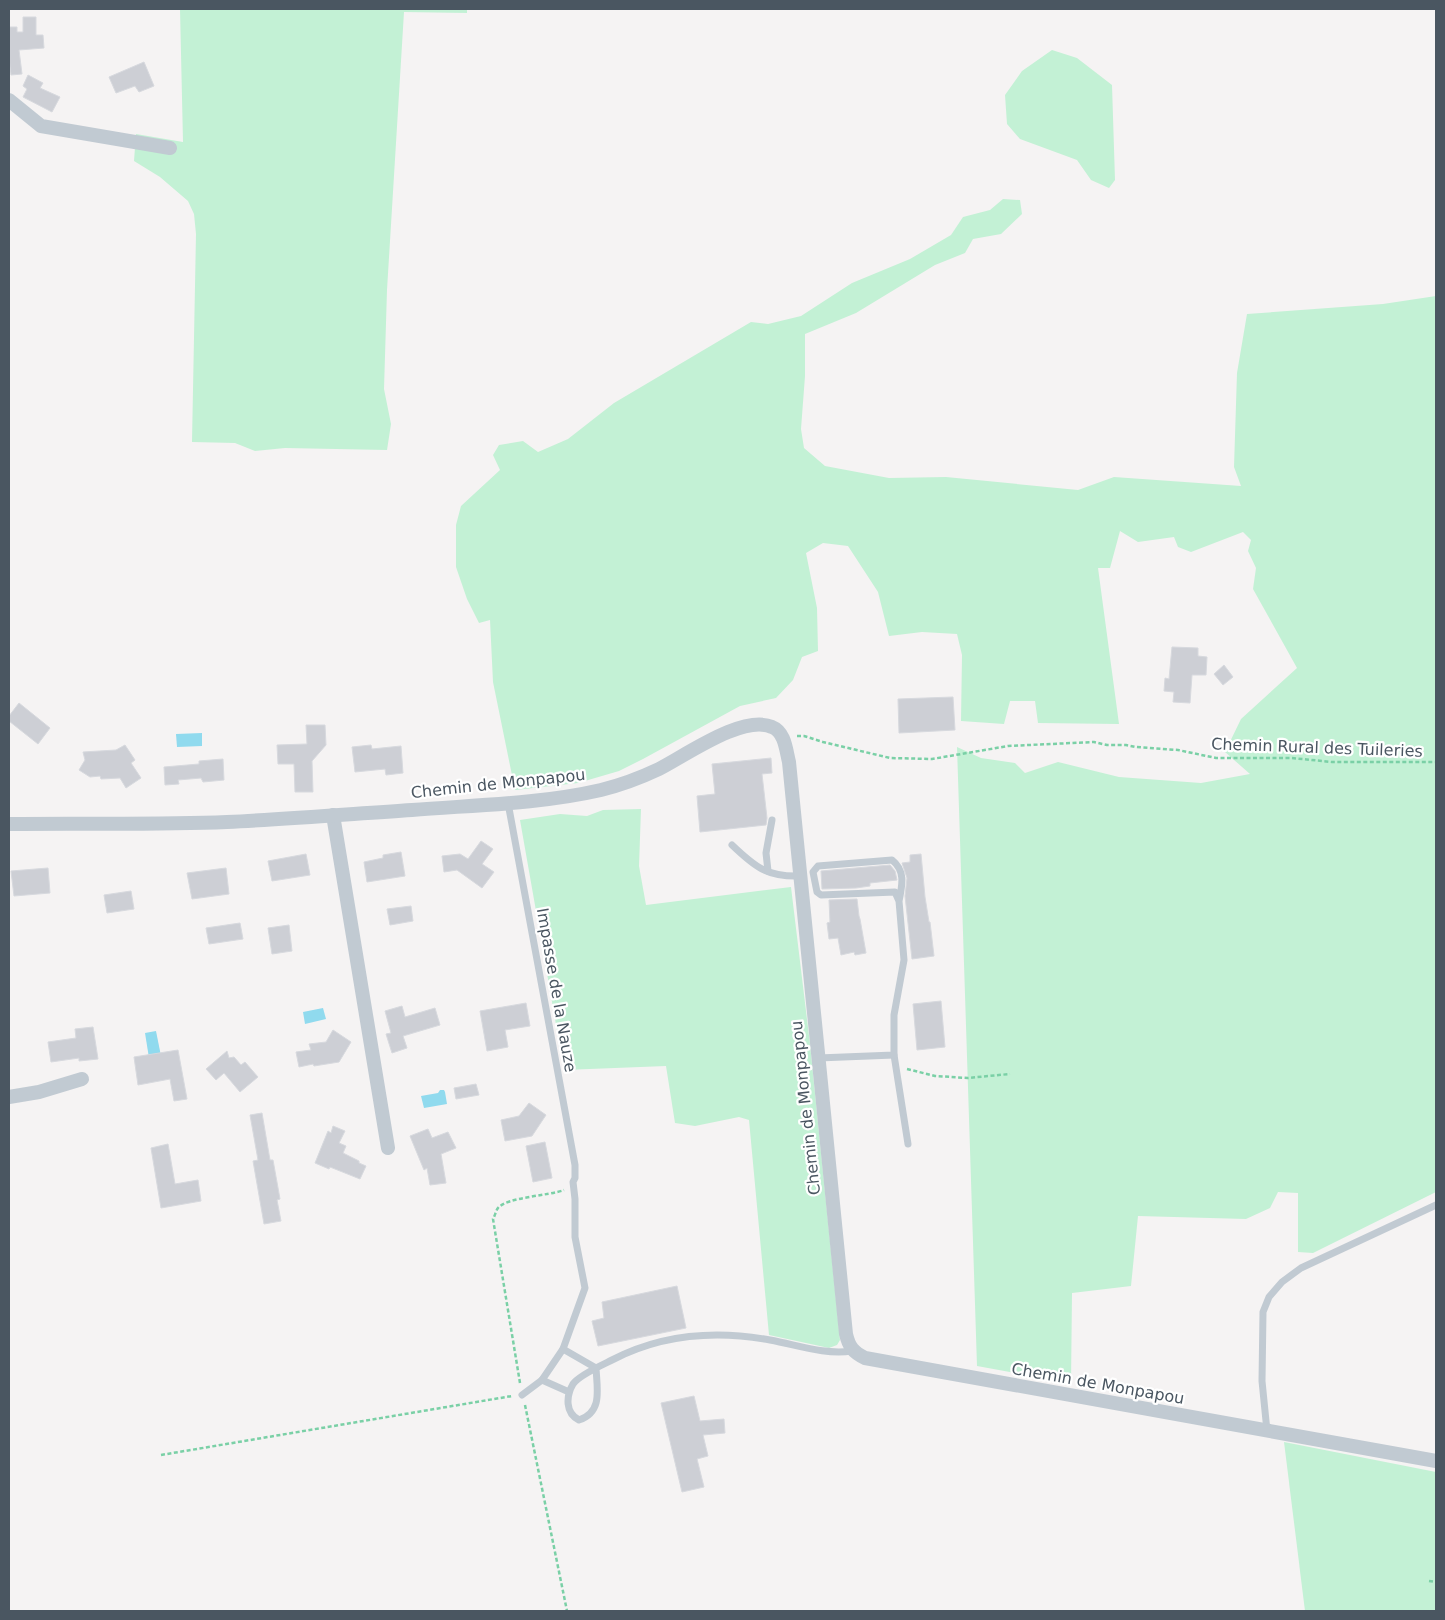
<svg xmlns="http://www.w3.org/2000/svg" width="1445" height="1620" font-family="'DejaVu Sans',sans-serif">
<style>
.green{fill:#c3f1d5}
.water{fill:#90daee}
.building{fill:#cdcfd5;stroke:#d7d9de}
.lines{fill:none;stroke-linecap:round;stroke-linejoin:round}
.path{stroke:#7ad0a6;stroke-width:2.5;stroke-dasharray:4 2.5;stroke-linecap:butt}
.service{stroke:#c1cad2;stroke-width:7}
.minor{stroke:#c1cad2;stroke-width:14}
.labels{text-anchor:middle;stroke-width:4.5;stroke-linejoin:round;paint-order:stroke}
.street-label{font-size:16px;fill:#4a5661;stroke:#fff}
</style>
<rect width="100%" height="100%" fill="#f5f3f3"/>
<g class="green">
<path d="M180,9H467V13L404,12L387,290L384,389L391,424L387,450L285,448L255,451L235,443L192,442L196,234L194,214L188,201L160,177L134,161L136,134L183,142Z"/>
<path d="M1052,50L1077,58L1112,85L1115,180L1109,188L1091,180L1077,160L1020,139L1007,124L1005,95L1022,71Z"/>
<path d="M1003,199L1020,200L1022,214L1001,234L973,239L965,253L935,265L856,313L805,334V376L801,429L804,448L825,466L889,478L946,477L1078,490L1114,477L1241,486L1234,467L1237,373L1247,314L1383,304L1436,296V1192L1313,1253L1298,1252V1193L1278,1192L1270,1208L1246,1219L1138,1216L1131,1286L1072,1293L1071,1383L977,1366L957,747L981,758L1015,763L1025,773L1058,762L1119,777L1201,783L1250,774L1225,752L1241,719L1297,668L1253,589L1256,568L1248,551L1251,540L1243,532L1191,552L1178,547L1174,537L1138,542L1120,531L1110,568H1098L1119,724L1038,723L1035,701H1010L1004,724L961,721L962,655L957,634L922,632L889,636L878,592L848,546L823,543L806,553L817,608L818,651L802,657L793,680L776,698L740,706L643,759L619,771L578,783L515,790L493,682L490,620L479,623L467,599L456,567V525L461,506L500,470L493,455L499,445L523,441L538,452L568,439L614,403L751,322L768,324L801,316L852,283L910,259L951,235L963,217L990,210Z"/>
<path d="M641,809L639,866L646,905L791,887L810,1044L840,1340L837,1345L829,1348L769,1335L749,1120L739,1117L695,1126L675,1123L666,1066L564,1070L520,820L560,814L587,816L603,810Z"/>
<path d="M1284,1442L1436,1472V1611H1305Z"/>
</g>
<g class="water">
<path d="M202,733V746L177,747L176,734Z"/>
<path d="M323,1008L326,1019L305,1024L303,1012Z"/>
<path d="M156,1031L161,1056L149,1058L145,1033Z"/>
<path d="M440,1090H444L445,1092L447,1104L424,1108L421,1096L438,1093Z"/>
</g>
<g class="building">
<path d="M23,17H36V35H43L44,48L19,50L22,74L11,75L9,58V27H17V32H23Z"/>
<path d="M144,62L154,86L139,92L135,86L116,93L109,77Z"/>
<path d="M28,75L43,83L40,88L60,97L52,112L23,97L27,89L23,86Z"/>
<path d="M1172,647L1198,648V656L1207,657L1206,675H1192L1190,703L1173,702L1174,692L1164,691L1165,678L1169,679Z"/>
<path d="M1224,665L1233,677L1223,685L1214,674Z"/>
<path d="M953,697L955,730L899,733L898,699Z"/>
<path d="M19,703L50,728L38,744L9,721V716Z"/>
<path d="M306,725H325L326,745L312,761L313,792H295L294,764H278L277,745L307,744Z"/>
<path d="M125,745L135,760L131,763L141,778L126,788L120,778L101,779L100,776L90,777L79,770L85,760L83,752L116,750Z"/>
<path d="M371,745L372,749L401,746L403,773L386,775L385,769L355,772L352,747Z"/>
<path d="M771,758L772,773L762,774L767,818L766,825L700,832L697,796L715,794L712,764Z"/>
<path d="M223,759L224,780L203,782L201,778L178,780L179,784L165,785L164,767L199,764V761Z"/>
<path d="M481,841L493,849L482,864L494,872L482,888L457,870L444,872L442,856L460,854L468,859Z"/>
<path d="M401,852L405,876L367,882L364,862L383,858V855Z"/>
<path d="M306,854L310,875L272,881L268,861Z"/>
<path d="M921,854L925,897L929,922H930L934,956L912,959L905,896L907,878L902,863L910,862V855Z"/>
<path d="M890,865L895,871L897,880L870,883V886L856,888L822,889L821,871Z"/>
<path d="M48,868L50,893L14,896L11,871Z"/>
<path d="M226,868L229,894L192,899L187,873Z"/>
<path d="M131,891L134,909L107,913L104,895Z"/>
<path d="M857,899L859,916L860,919L866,953L855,955L854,952L841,955L838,938L829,939L827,923L830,922L829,900Z"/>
<path d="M411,906L413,921L390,925L387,909Z"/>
<path d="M240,923L243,939L209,944L206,928Z"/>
<path d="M289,925L292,951L272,954L268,928Z"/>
<path d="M941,1001L945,1047L917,1050L913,1004Z"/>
<path d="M526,1003L530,1026L505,1030L508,1047L487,1051L480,1011Z"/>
<path d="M402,1006L405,1017L435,1008L440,1025L403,1036L407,1048L392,1053L386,1034L391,1033L385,1011Z"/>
<path d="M93,1027L98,1059L79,1061V1058L51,1062L48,1042L76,1038L75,1029Z"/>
<path d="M333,1030L351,1042L339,1062L314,1066L313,1064L299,1067L296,1052L311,1050L309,1044L326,1042Z"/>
<path d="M178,1050L187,1099L174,1101L170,1079L138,1085L134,1057Z"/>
<path d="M227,1051L229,1058L234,1057L241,1065L245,1062L258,1077L240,1092L224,1073L216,1080L206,1069Z"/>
<path d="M476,1084L479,1095L456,1099L454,1088Z"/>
<path d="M529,1103L546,1115L532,1136L505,1141L501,1120L519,1116Z"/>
<path d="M262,1113L270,1160H273L280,1199L277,1200L281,1221L264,1224L253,1161L258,1160L250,1115Z"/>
<path d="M333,1126L345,1131L339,1143L346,1146L343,1153L359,1161V1163L366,1166L360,1179L330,1167L329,1169L315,1163L328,1131L331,1133Z"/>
<path d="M428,1129L432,1138L448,1132L456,1148L441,1154L446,1183L430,1185L427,1168L424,1170L410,1136Z"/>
<path d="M545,1142L552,1178L533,1182L526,1146Z"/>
<path d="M168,1144L175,1184L198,1180L201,1201L161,1208L151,1148Z"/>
<path d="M677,1286L686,1328L598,1346L592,1321L604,1318L602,1302Z"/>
<path d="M694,1396L700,1421L724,1419L725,1433L703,1435L708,1456L697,1459L704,1487L682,1492L661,1403Z"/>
</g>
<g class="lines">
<g class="path">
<path d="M797,736H804L823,742L890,758L932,759L1008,746L1094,742L1107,745H1126L1136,747L1178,750L1216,758H1292L1332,762H1436"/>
<path d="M907,1069L935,1076L968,1078L1010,1074"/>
<path d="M520,1383L493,1219C495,1216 496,1210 498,1208C507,1197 548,1196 564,1190"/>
<path d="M525,1405L567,1611"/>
<path d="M161,1455L512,1396"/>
<path d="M1429,1581L1436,1582"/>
</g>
<g class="service">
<path d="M508,803L575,1165V1178L573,1182L575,1199V1237L585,1288L563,1349L542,1380L522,1395"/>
<path d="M732,845C755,867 767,877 800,876"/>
<path d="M768,871L766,853L772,820"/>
<path d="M894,1055L908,1144"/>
<path d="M818,1058L894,1055V1015L904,960L899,901L895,892L821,895L817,892L813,872L818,866L892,860C906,871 902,886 899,901"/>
<path d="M563,1349L596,1368C597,1389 603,1412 579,1420C565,1413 566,1396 573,1384C579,1375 602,1365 612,1360C662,1334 715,1330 770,1340C798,1345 824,1355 852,1351"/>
<path d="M542,1380L569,1392"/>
<path d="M1267,1431L1262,1381L1263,1312L1269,1297L1282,1282L1301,1268L1436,1205"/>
</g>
<g class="minor">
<path d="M9,100L41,126L170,148"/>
<path d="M333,815L388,1148"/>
<path d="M9,824C82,823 155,825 227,822C289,819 351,814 412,810C475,805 540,804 601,790C621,785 640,778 659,769C685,756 743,714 772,727C785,732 786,750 789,762L846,1334C849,1347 853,1352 865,1358L1436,1461"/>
<path d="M9,1097L39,1092L82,1079"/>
</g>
</g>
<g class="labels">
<g class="street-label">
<text transform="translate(1317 747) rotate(2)" y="6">Chemin Rural des Tuileries</text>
<text transform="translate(498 783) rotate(-6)" y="6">Chemin de Monpapou</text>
<text transform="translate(557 990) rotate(80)" y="6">Impasse de la Nauze</text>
<text transform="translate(805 1108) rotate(-96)" y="6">Chemin de Monpapou</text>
<text transform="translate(1098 1383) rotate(10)" y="6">Chemin de Monpapou</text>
</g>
</g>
<rect width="1445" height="1620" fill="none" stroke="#4a5661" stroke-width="20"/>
</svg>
